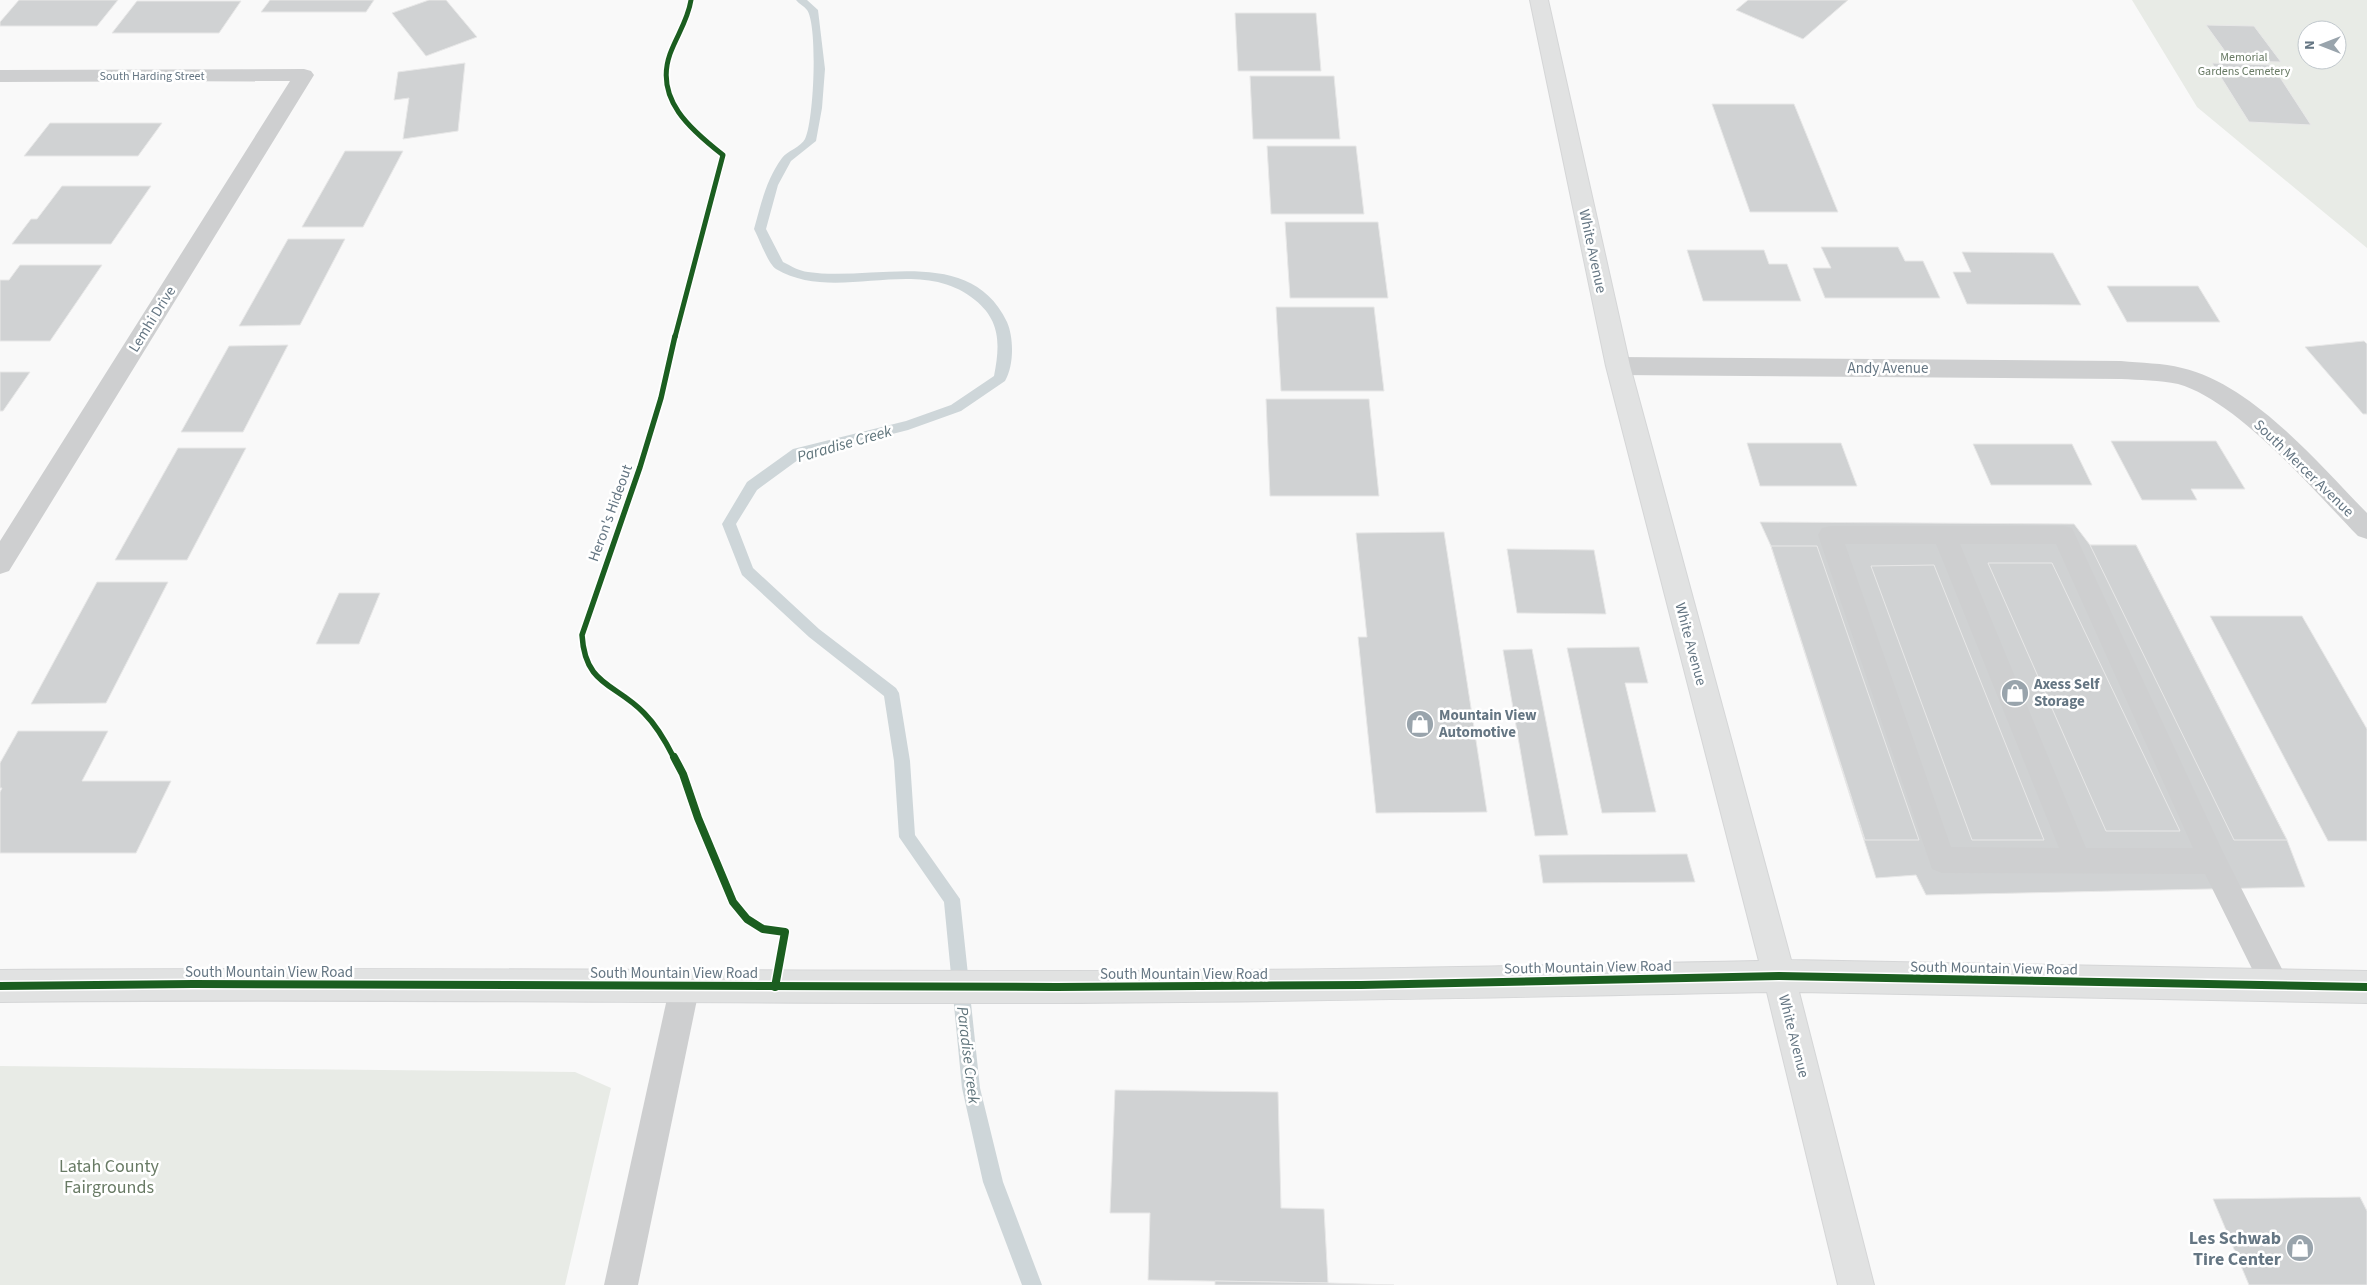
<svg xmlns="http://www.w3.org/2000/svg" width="2367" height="1285" font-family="'Source Sans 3',sans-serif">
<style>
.green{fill:#e8ebe6;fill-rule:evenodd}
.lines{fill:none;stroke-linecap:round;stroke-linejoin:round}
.stream{fill:#ced6d9;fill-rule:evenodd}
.building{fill:#d0d2d3;stroke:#e8e8e8}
.secondary-casing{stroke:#d5d6d7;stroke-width:2}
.lane{fill:#cecfd0;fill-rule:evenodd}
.street{fill:#cecfd0;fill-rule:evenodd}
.secondary{fill:#e1e2e2;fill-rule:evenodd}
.cycleway-far2-casing{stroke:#fff;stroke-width:8}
.cycleway-far1-casing{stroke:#fff;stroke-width:9}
.cycleway-casing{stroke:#fff;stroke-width:11}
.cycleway-far2{stroke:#1b5e20;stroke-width:5}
.cycleway-far1{stroke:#1b5e20;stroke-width:5.5}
.cycleway{stroke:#1b5e20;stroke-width:8}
.labels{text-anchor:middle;stroke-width:5;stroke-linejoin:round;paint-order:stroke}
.far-park-label{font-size:12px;fill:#687a64;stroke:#fff}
.far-street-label{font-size:12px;fill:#657683;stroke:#fff}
.street-label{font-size:15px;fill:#657683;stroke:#fff}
.poi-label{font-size:15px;font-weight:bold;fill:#657683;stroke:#fff;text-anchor:start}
.water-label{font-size:16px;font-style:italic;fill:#60757c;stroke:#fff}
.near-park-label{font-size:18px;fill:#687a64;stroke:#fff}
.near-poi-label{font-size:18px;font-weight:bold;fill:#657683;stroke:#fff;text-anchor:end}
</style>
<rect width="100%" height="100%" fill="#f9f9f9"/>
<g class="green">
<path d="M2132,0H2367V248L2197,107ZM2307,30H2337V60H2307Z"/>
<path d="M0,1066L575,1072L611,1088L565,1285H0Z"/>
</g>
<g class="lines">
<path class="stream" d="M796,0H807L818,10L825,69L822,108L816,141L791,161L778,185L766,229L783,262C791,266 799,271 808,272C873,282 970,244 1007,322C1014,338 1014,366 1005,381L961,411L908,430L802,457L757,490L736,524L753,568L819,629L896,688L899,693L910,761L915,835L960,899L980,1088L1003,1182L1042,1285H1022L983,1182L962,1088L944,902L899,837L894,761L884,696L809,637L742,575L722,524L747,482L793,449L906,421L951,405L994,376C1000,345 1001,321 975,300C918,253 837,305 776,269C768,264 759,238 754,229C761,204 766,180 782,158C787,151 801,147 805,139C814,121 818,25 807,10C804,6 799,4 796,0Z"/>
</g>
<g class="building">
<path d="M19,0H118L97,26H0V22Z"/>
<path d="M270,0H374L366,12H261Z"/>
<path d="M429,0H446L477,37L426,56L392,13Z"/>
<path d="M1748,0H1848L1803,39L1736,10Z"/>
<path d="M137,1H241L219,33H112Z"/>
<path d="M1235,13H1316L1321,71H1238Z"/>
<path d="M2206,25L2254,26L2281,62L2232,61Z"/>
<path d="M465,63L458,131L403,139L409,98L394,100L398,72Z"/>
<path d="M2212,63L2272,65L2311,125L2249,122Z"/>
<path d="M1250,76H1334L1340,139H1253Z"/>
<path d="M1712,104H1794L1838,212H1750Z"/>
<path d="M50,123H162L138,156H24Z"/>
<path d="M1267,146H1356L1364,214H1271Z"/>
<path d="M345,151H403L363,227H302Z"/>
<path d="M62,186H151L111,244H12L31,219H37Z"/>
<path d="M1285,222H1378L1388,298H1290Z"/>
<path d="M288,239H345L300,325L239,326Z"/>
<path d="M1821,247H1898L1905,261H1923L1940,298H1825L1813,268H1831Z"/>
<path d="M1687,250H1764L1769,264H1787L1801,301H1703Z"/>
<path d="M1962,252L2053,253L2081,305L1967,304L1953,272H1971Z"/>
<path d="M20,265H102L50,341H0V280H9Z"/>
<path d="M2107,286H2198L2220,322H2127Z"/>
<path d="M1276,307H1374L1384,391H1281Z"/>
<path d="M2364,341L2367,344V414H2363L2305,347Z"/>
<path d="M288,345L243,432H181L229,346Z"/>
<path d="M0,372H30L3,411H0Z"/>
<path d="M1266,399H1369L1379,496H1270Z"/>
<path d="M2111,441H2216L2245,489H2191L2197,500H2142Z"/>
<path d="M1747,443H1841L1857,486H1760Z"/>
<path d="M1973,444H2072L2092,485H1991Z"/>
<path d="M178,448H246L187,560H115Z"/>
<path d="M1760,522L2074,524L2090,545H2136L2287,840L2305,887L1926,895L1916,875L1876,878L1771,546Z"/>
<path d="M1444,532L1487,812L1376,813L1358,637H1367L1356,533Z"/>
<path d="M2090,545H2136L2287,840H2234Z"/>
<path d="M1771,546H1817L1919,840H1865Z"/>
<path d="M1507,549L1594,550L1606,614L1517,613Z"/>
<path d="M1988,563H2052L2180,831H2106Z"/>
<path d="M1934,565L2044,840H1972L1871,566Z"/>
<path d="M97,582H168L106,703L31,704Z"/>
<path d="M339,593H380L359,644H316Z"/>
<path d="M2210,616H2302L2367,729V841H2328Z"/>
<path d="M1639,647L1648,683H1625L1656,812L1602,813L1567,648Z"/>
<path d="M1532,649L1568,835L1535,836L1503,650Z"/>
<path d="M18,731H108L82,781H171L136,853H0V792L2,788H0V763Z"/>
<path d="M1687,854L1695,882L1543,883L1539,855Z"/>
<path d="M1115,1090L1278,1092L1281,1208L1324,1209L1328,1283L1148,1280L1150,1213H1110Z"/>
<path d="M2360,1197L2367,1211V1285H2249L2213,1199Z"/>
<path d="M1215,1281L1328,1283L1394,1285H1215Z"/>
</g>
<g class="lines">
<defs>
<path id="secondary" d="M1530,0H1548L1630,366L1791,960L2367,971V1003L1799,992L1874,1285H1838L1767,992C1530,997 1293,1002 1057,1003C704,1004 352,998 0,1002V970C351,967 701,971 1052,971C1288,971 1523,966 1759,961L1606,366Z"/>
</defs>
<use href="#secondary" class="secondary-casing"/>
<g class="lane">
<path d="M1830,526H2064L2072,528L2223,852L2285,975L2290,985L2285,995L2275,999L2265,995L2205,874L1942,873L1932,869L1818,535L1822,528ZM1845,544H1936L2059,848L1951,847ZM1960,544H2056L2193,848H2086Z"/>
<path d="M685,971L695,975L700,985L638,1285H604L670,985L675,975Z"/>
</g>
<g class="street">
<path d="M304,69L311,71L314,75L9,571L0,574V541L290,81L0,82V70Z"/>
<path d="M1618,357L2121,361C2141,363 2163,363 2182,368C2252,384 2318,463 2367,513V539L2358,536C2314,491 2238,401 2178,384C2160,380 2139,380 2121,379L1618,375L1610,372L1606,366L1610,360Z"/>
</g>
<use href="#secondary" class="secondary"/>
<defs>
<path id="cycleway-far2" d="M675,337L723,155C691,130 654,99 670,54C677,35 688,20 691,0"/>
<path id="cycleway-far1" d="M674,758C666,742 657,726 644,713C615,683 585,686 582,635L640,467L661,398L675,336"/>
<g id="cycleway">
<path d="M674,757L683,774L698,818L733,902L747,919L763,929L785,932L775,987"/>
<path d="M0,986L193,984L1056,987L1361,985L1779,976L2367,987"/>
</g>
</defs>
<use href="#cycleway-far2" class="cycleway-far2-casing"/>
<use href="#cycleway-far1" class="cycleway-far1-casing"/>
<use href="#cycleway" class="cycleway-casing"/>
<use href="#cycleway-far2" class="cycleway-far2"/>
<use href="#cycleway-far1" class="cycleway-far1"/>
<use href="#cycleway" class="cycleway"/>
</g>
<defs>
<symbol id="shop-disc" viewBox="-11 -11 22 22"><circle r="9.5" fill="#99a4ac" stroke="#fff"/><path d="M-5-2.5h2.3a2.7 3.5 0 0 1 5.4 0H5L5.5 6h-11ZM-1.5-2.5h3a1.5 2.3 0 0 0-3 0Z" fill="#fff"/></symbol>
</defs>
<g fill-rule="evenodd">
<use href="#shop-disc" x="1999" y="677" width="32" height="32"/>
<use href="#shop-disc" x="1404" y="708" width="32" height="32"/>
<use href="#shop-disc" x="2284" y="1232" width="32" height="32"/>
</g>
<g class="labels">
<g class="far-park-label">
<text x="2244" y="61">Memorial<tspan x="2244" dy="14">Gardens Cemetery</tspan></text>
</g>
<g class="far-street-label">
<text x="152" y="80">South Harding Street</text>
</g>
<g class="street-label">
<text transform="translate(1593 251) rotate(78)" y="5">White Avenue</text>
<text transform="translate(152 319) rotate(-58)" y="5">Lemhi Drive</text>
<text x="1888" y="373">Andy Avenue</text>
<text transform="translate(2304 468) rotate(44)" y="5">South Mercer Avenue</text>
<text transform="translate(610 513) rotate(-70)" y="5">Heron's Hideout</text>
<text transform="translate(1691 644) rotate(75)" y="5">White Avenue</text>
<text transform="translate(1588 967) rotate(-1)" y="5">South Mountain View Road</text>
<text transform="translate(1994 968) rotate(1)" y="5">South Mountain View Road</text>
<text x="269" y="977">South Mountain View Road</text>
<text x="674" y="978">South Mountain View Road</text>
<text x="1184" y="979">South Mountain View Road</text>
<text transform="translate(1794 1036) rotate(76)" y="5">White Avenue</text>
</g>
<g class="poi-label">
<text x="2034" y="689">Axess Self<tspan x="2034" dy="17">Storage</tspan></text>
<text x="1439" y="720">Mountain View<tspan x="1439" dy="17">Automotive</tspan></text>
</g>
<g class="water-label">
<text transform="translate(844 443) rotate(-16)" y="6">Paradise Creek</text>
<text transform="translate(969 1055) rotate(83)" y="6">Paradise Creek</text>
</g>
<g class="near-park-label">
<text x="109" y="1172">Latah County<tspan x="109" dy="21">Fairgrounds</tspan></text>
</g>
<g class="near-poi-label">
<text x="2281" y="1244">Les Schwab<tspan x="2281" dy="21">Tire Center</tspan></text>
</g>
</g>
<g transform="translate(2322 45) rotate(270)"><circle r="24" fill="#ffffff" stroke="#c1c8cd"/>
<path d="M0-4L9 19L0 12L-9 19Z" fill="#99a4ac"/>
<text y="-8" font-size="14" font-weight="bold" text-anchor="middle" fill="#657683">N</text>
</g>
</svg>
